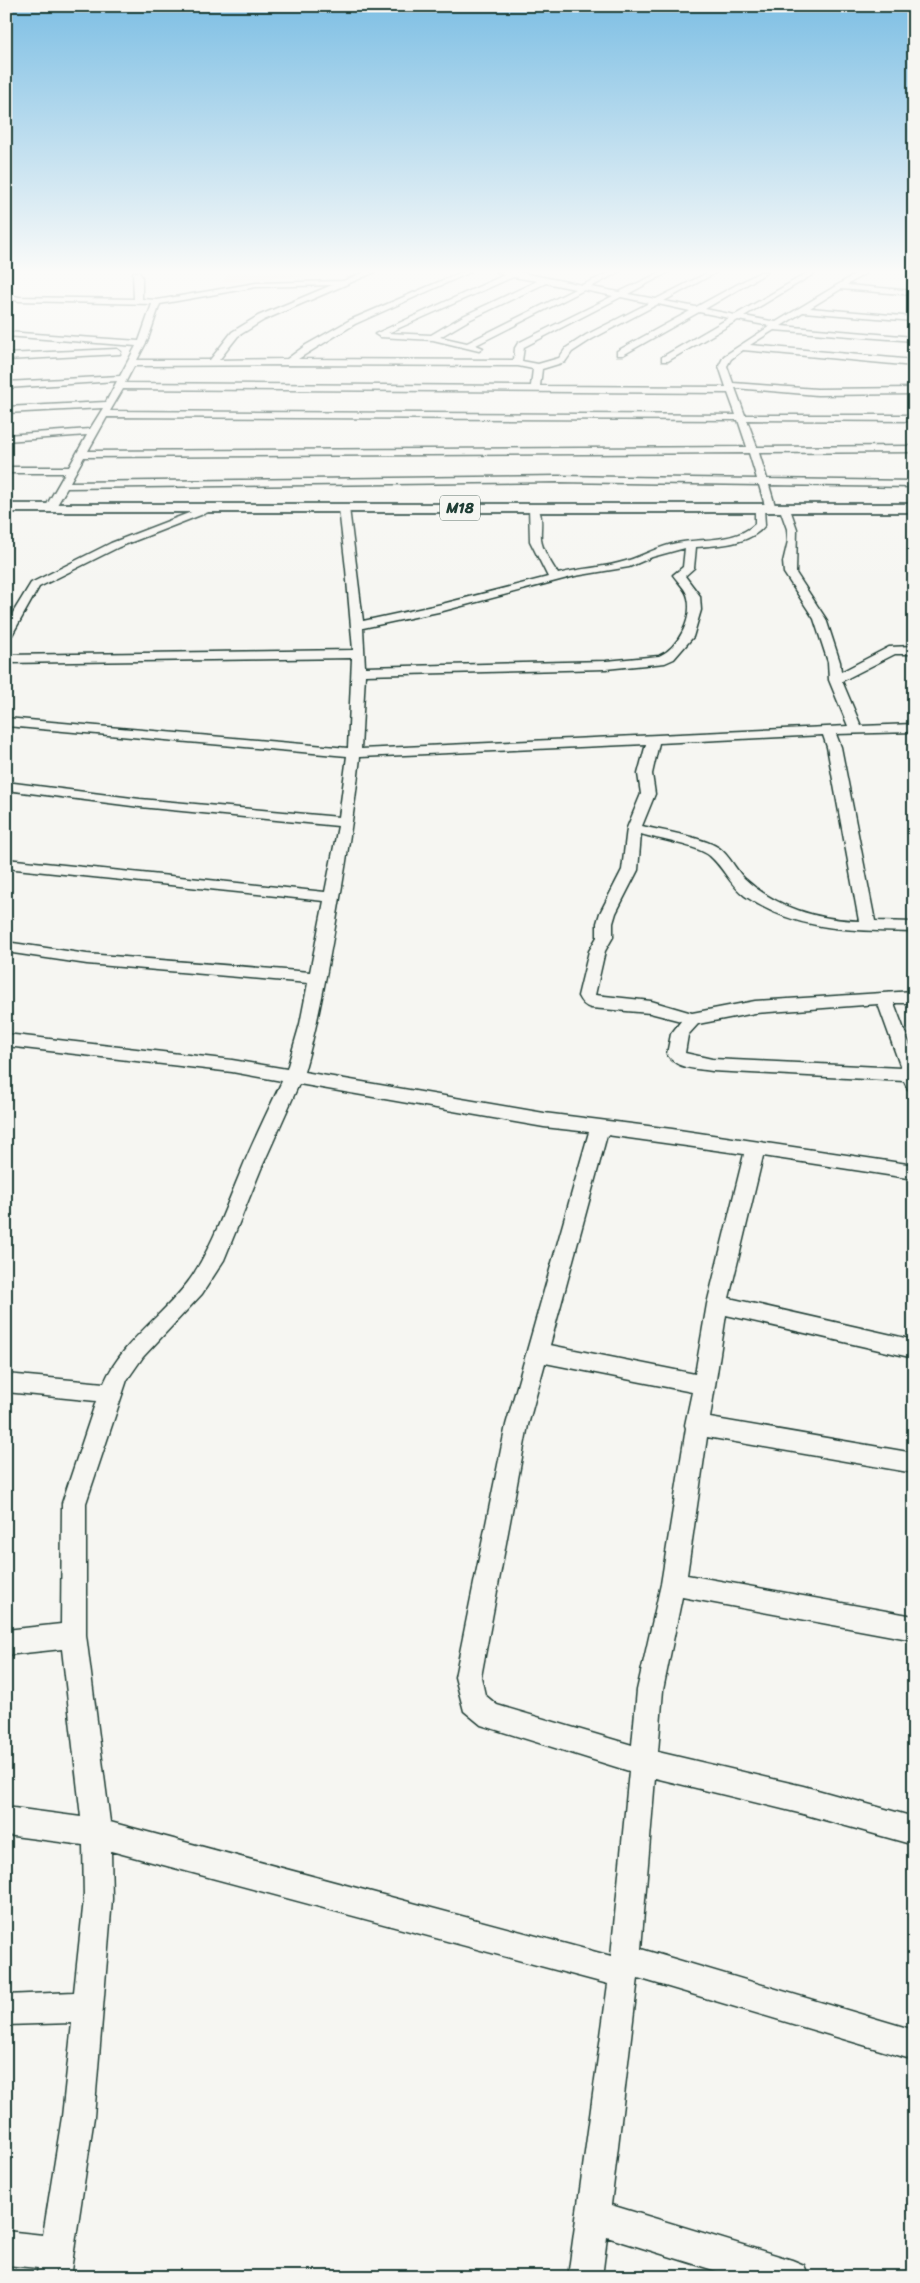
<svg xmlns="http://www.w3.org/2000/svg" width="920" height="2283" font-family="Sriracha,sans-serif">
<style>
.built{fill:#f0e2d6}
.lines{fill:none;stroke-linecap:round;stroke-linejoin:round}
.minor-casing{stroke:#1f3d34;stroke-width:3}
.major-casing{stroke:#1f3d34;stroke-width:4}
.minor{fill:#f6f6f2;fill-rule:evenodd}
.major{fill:#f6f6f2;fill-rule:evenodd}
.labels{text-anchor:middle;stroke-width:4;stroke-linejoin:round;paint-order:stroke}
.shield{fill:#f6f6f2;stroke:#60746d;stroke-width:1}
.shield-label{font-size:15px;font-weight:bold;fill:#1f3d34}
</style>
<rect width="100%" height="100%" fill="#f6f6f2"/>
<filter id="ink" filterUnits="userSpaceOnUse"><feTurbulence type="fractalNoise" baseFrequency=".02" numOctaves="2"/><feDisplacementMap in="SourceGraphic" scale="10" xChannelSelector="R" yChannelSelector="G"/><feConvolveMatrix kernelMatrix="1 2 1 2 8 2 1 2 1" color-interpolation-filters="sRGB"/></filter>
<g filter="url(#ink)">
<path class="built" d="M229,272H358L222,282Z"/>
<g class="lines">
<defs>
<g id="minor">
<path d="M133,272H139L142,277V299L157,300L256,283L343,281L365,272H375L264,320L238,336L219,360L287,359L306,345L350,320L462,272H471L355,324L298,359L514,360L515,348L518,343L613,296L584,290L476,345L483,348L479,351L433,340L380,337L375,334L504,275L497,272H518L582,285L611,272H619L591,287L619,292L661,272H669L628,294L656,299L709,272H717L664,301L696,307L760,272H768L705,309L735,315L809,272H817L744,316L776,322L859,272H867L847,285L914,291V295L841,289L810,308L914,317V321L803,312L781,326L914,337V341L774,330L750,345L914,360V366L743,350L731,359L727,366L733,383L817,389L914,388V394L817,395L735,388L745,415H914V421L747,420L757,447L914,446V452L759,453L767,479L914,481V487L769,485L776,509L771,512L766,509L759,485L558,482L67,488L54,510H46L45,508L65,473H6V467H69L87,435L6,441V435L90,429L103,408L6,413V407L106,402L117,381L6,388V382L120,376L136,346L6,336V332L139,341L152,304L19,301L6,298V294L19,297L134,299ZM513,277L537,281L463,316L431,335L388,333ZM546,283L575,289L467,343L440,337L469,320ZM332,285L258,316L232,332L210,360H137L148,339L160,304L256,287ZM621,297L649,303L586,335L566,348L559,358L538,364L522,361L524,347ZM658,304L690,311L617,351V355H623L699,312L729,318L662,357V361H668L738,320L770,326L724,356L719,366L726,387L540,386L542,369L565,362L572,352L592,339ZM289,365L518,366L533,369L531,386L125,383L134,366ZM123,389L728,393L736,415L110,411ZM107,417L738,420L747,447L88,451ZM749,453L757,479L558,476L70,482L84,457Z"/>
<path d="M117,349L121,352L120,354L6,360V354Z"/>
<path d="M344,505L349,508L363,621L442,604L548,577L530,541L529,507L533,506C545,509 540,528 541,538C541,549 552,564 558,574C580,568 604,568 626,561C643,556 659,546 677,543C702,538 735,543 755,524V507L759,506L764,509L765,525C750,545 719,545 696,547L694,568L685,576L700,596L701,610L693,637L674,659L665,663L606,669L365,675L361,749L848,726L829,680L828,662L814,619L784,573L783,562L788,541L787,529L780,509L785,506L790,509L797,529L796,573L826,619L840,662L841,672L889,647L914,646V654H895L842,681L861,726L914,724V732L836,734L841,747L875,921L914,922V932C852,930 798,932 745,896C730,885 723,867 710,856C699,846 657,839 641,834L638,870L616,913L613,923V937L605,951L595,995L651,1001L692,1013L755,1001L914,991V1003H894L914,1056V1091L908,1089L904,1081L712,1071C695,1068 677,1070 667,1054L671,1034L681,1021L650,1013L591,1008C584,1006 581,1002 578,996L589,951L597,937V923L600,913L622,870L627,828L641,794L638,774L646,744L360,757C354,814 345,870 335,927C326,976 318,1024 304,1072L544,1113L672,1129L914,1165V1179L763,1156L729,1298L914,1340V1358L726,1315L710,1418L914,1453V1473L707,1437L687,1575L914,1616V1640L682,1597L663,1690L658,1752L803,1786L914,1817V1845L803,1814L655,1778L641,1949L914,2030V2060L638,1978L611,2205L792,2260L804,2265L809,2277H736L607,2237L602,2277H568L608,1984L111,1851L112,1899L94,2117L70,2277H36L38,2268L6,2265V2231L43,2235L62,2117L72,2023L6,2025V1995L74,1992L84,1899L83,1845L6,1835V1807L81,1817L62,1649L6,1655V1630L61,1624L62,1503L96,1401L6,1392V1374L104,1383C124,1338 167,1314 193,1275C214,1242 226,1206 241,1171C253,1141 268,1111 282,1081L232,1072L6,1046V1034L232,1060L287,1069L300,1024L308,983L87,964L6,952V942L87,954L310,972L324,901L6,868V859L325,892L338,826L140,807L6,790V782L140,799L339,817L347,756L6,726V718L348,748L352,658L6,663V655L353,650L346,569L339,508ZM685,548L683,567L673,575C678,582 687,590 688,598C693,619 678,648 659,656L606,661L365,667L363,628L443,611L575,576L629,567L652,557ZM823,735L827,747L859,921C817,920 775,907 744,878C735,869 729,855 719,848C703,837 662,831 642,826L655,794L652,774L659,743ZM878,1004L901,1068L712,1059L685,1053L688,1035L698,1024L755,1013ZM299,1084L544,1127L589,1132L506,1425L455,1677L464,1711L481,1725L629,1771L611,1956L110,1822L86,1635V1503L127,1380L143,1357L202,1294L224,1260L261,1169ZM607,1135L744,1154L707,1304L695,1374L550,1345ZM545,1363L692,1392L685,1425L686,1428L661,1584L637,1690L632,1745L497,1705L485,1695L481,1677L528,1425Z"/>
<path d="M207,506L212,509L211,511L119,547L39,587L12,635L6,639V624L31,583L111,543Z"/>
</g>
<rect id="major" x="6" y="504" width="908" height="8"/>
</defs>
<use href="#minor" class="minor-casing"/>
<use href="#major" class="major-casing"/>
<use href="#minor" class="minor"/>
<use href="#major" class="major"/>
</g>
</g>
<linearGradient id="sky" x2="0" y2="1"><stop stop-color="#7ebfe4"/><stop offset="0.46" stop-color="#fbfbf9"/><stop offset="1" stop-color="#fbfbf9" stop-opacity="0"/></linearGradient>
<rect width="920" height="591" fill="url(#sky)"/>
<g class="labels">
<rect class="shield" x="440" y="495.5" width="40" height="25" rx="4"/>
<g class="shield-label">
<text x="460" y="513">M18</text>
</g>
</g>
<rect width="920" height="2283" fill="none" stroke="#f6f6f2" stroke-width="25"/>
<rect x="12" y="12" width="895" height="2258" fill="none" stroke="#1f3d34" stroke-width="2" filter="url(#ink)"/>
</svg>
